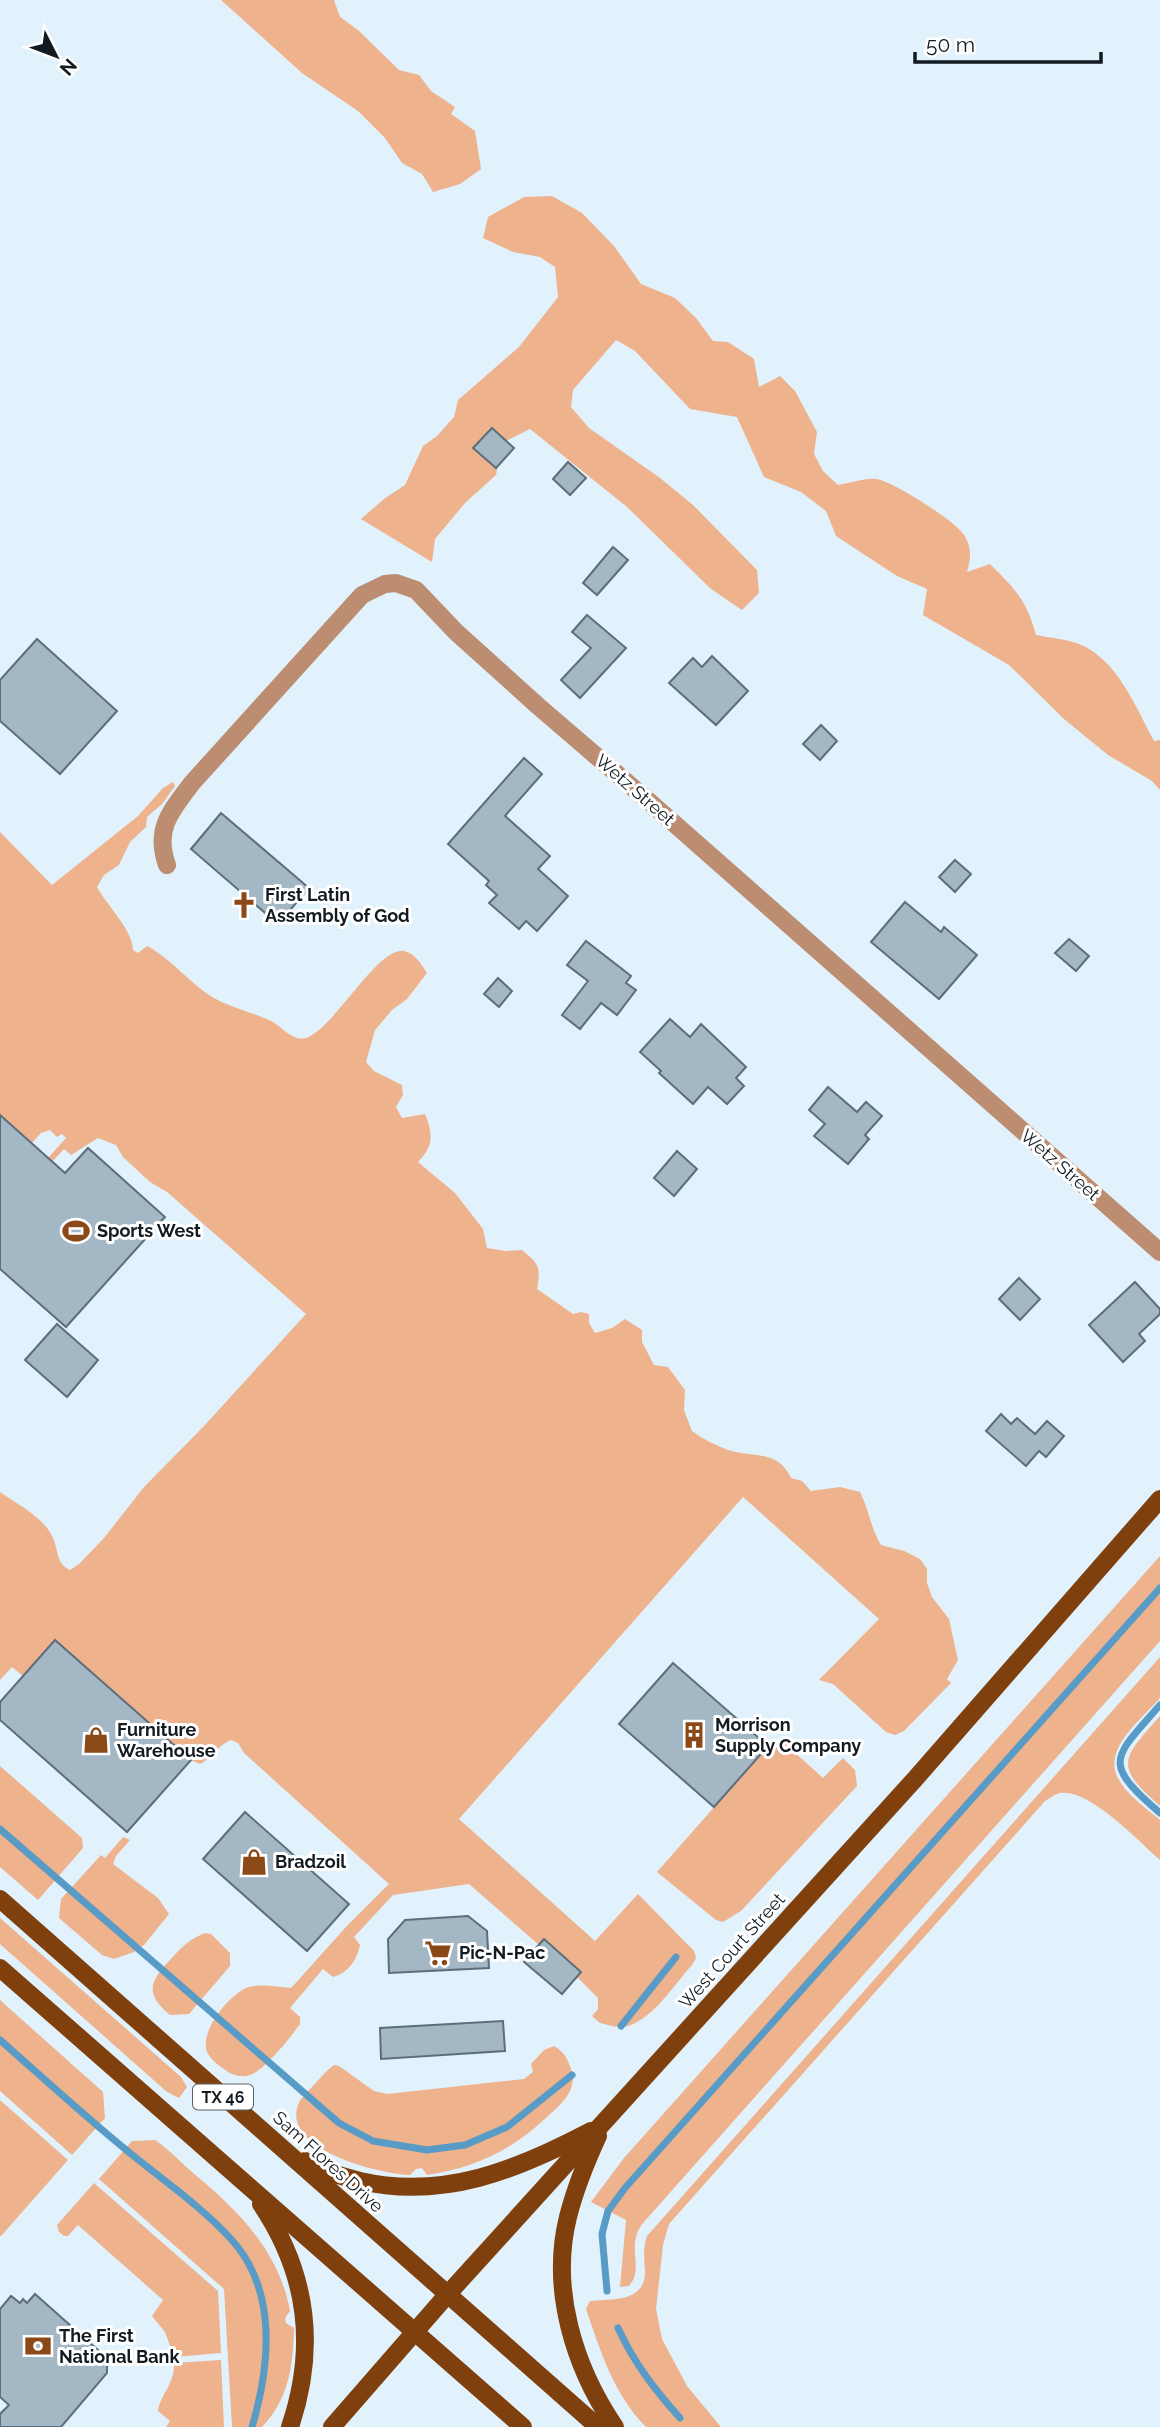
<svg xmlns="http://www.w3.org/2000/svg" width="1160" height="2427" font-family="Raleway,sans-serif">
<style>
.green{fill:#eeb28d}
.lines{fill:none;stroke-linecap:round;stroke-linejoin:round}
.stream{stroke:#579bc6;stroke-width:7}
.building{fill:#a3b7c5;stroke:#5c6e7b;stroke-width:2}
.street{stroke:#bc8d71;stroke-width:18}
.primary{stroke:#7f400e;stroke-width:18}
.labels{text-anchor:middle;stroke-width:6;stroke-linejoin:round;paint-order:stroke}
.shield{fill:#fff;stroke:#5a5f63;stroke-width:2}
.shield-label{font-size:16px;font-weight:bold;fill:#131a20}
.street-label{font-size:18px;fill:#131a20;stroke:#fff}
.poi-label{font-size:18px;font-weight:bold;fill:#131a20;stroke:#fff;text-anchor:start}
</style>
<rect width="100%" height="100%" fill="#e1f2fd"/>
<g class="green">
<path d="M221,0H334L340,17L358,30L399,70L419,75L431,91L455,107L451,114L475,131L481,169L460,184L433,192L422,174L402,163L385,138L358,111L302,73Z"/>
<path d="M552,196L582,213L614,246L641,284L675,298L696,318L713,341L728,342L754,359L759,387L780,376L795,391L817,432L814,454L823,471L838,485C850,483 865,478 876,479C891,480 957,522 964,535C972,548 971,558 967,572L990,564C1015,589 1026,599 1036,635C1050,638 1066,639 1079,644C1118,660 1135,706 1154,741L1160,740V790L1152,781L1108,755L1064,719L1009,665L923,615L927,589L897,576L836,536L826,511L801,492L764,477L737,417L690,409L635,351L616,340L573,390L571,407L589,428L660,478L693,505L757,570L759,593L742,610L711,589L627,507L530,429L502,443L496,475L465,503L435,539L432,562L361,519L384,499L405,485L423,446L437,436L454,417L458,400L519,347L558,297L555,267L540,257L513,252L483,238L488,217L524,197Z"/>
<path d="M173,782L175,786L162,804L147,817L146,827L130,842L119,865L104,875L97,887C108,907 132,929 133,950L138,953L147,946C172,959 190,984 214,998C232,1008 251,1012 269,1020C281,1025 292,1042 306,1038C335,1028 377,947 404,951C415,953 421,964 427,973L407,999L392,1010L375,1030L366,1062L374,1071L402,1085L403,1095L396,1107L402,1118L425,1114C433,1134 434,1146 418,1162L455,1193L483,1229L487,1248L505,1251L522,1250C539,1264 541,1267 537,1289L573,1314L581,1312L589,1314V1323L595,1333L612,1328L625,1319L642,1330V1342L654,1365L668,1367L685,1390L684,1410L692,1431C703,1439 715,1445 728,1450C752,1458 778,1449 791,1478L802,1481L811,1491L840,1487L860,1492C869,1510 871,1529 881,1545L904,1551L920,1559L927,1569V1583L932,1597L949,1619L958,1660L947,1679L951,1683L904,1731L895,1735L886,1732L833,1684L819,1680L879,1619L743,1497L459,1819L595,1941L638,1894L694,1951L696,1958L692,1965C672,1987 652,2022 621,2028L619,2024L616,2027L600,2023L592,2016L598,2009V1998L577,1977L581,1972L544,1939L539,1945L469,1884L393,1895L354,1937L360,1945C357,1960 348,1973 333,1977L323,1969L290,2008L300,2017V2024C290,2038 265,2070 250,2075C241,2078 231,2075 224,2069C219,2066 212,2060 208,2054C197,2034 228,1996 246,1988C259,1983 277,1987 290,1988L293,1986L345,1928L389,1884L244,1753L238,1743L231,1740C218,1745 212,1758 200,1764L191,1760L55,1640L23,1676L12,1667L0,1680V1492C17,1504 43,1517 52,1536C59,1549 55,1563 70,1570L79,1564L104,1538L144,1487L204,1426L306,1314L167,1192L150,1182L123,1157L116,1145L98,1138L71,1155L64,1149L52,1162L48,1158L66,1138L62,1134L57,1137L50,1130L41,1133L32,1143L0,1115V832L52,885L138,816L163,788Z"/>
<path d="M1160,1556V1641L643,2223C625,2245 645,2268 629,2286L620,2287L626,2220L591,2202L624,2158Z"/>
<path d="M1160,1657V1698C1143,1718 1104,1747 1117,1776C1125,1794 1146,1808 1160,1820V1860C1137,1840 1090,1789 1060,1793C1055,1794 1050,1798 1045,1801L669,2224L663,2245L656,2309L662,2339L687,2386L721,2427H646C614,2395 600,2350 586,2309L590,2301C614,2299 646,2302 645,2270C644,2258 643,2247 647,2236Z"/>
<path d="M1160,1716V1806C1113,1765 1122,1759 1160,1716Z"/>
<path d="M782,1741L823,1778L843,1758L855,1770L857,1786L741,1911L723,1922L716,1920L657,1872L768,1746Z"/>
<path d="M0,1766L82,1838L83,1848L38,1900L0,1867Z"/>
<path d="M123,1837L130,1840L116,1856L113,1864L158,1898L169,1914L144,1945L134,1952L114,1959L102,1955L59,1918L61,1899L101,1855L105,1858Z"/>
<path d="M0,1918L181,2077L187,2087L179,2098L167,2092L0,1944Z"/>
<path d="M205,1933L211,1934L230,1953V1966L189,2014L170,2015C145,1994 149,1982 170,1960C181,1948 189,1939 205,1933Z"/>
<path d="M0,2000L103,2092L105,2118L72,2155L0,2091Z"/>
<path d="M554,2046C565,2052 568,2060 572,2072L567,2077L571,2080L573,2078C572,2096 560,2105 547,2117C512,2150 475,2168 427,2175L422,2168L416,2169L410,2175C380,2174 282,2150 298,2105C301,2097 309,2090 315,2084C321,2077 327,2070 334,2065L339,2066L374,2091L387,2094L524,2079L533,2072L531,2064L544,2050Z"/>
<path d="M0,2100L68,2160L1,2236H0Z"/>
<path d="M155,2140C169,2149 180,2162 192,2172C238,2210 279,2251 290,2311L285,2318L286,2323L294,2328C293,2366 289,2399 262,2427H232L224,2289L99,2179L132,2141Z"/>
<path d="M94,2183L218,2291L221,2353L174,2357L165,2332L152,2316L163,2300L78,2225L68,2236H64L59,2232L57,2225Z"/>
<path d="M221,2360L224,2427H166L170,2421L158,2411C160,2395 175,2384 174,2363Z"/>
</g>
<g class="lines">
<g class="stream">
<path d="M1160,1705C1113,1759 1101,1762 1160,1813"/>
<path d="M0,1829L339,2123L373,2141L427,2150L465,2145L507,2127L572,2075"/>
<path d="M621,2026L676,1957"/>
<path d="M0,2040C41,2076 82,2114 125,2149C160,2178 200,2205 231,2239C278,2290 270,2366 252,2427"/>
<path d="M607,2291L602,2234L608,2211L625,2188L1160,1588"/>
<path d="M618,2328C634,2363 655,2390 680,2418"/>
</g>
</g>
<g class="building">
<path d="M492,428L514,448L496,468L473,448Z"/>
<path d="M568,462L586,478L570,495L553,479Z"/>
<path d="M613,547L628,560L597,595L583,583Z"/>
<path d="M587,615L626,648L580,698L561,680L591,648L572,632Z"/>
<path d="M37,639L117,711L60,774L0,721V680Z"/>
<path d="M712,656L748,691L716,725L669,683L693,658L702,667Z"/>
<path d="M821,725L837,741L820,760L803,744Z"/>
<path d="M524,758L542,774L505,816L550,856L538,869L568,896L537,931L526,921L519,929L489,903L497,895L486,885L489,881L448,844Z"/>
<path d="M221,813L309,888L278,924L191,849Z"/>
<path d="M955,860L971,874L955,892L939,877Z"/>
<path d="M905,902L941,932L944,927L977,955L939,999L871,942Z"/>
<path d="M1069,939L1089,956L1076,971L1055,953Z"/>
<path d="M586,941L631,976L626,983L636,990L617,1015L601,1003L580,1029L562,1015L588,981L567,965Z"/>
<path d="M498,978L512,991L499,1007L484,994Z"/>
<path d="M670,1019L690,1037L701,1024L746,1067L736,1078L744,1086L727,1104L708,1087L693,1104L659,1073L661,1071L640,1052Z"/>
<path d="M828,1087L857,1112L866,1102L882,1116L865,1135L869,1139L848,1164L814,1136L825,1124L809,1110Z"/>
<path d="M0,1115L65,1173L88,1148L165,1217L66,1327L0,1269Z"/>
<path d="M677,1151L697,1169L674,1196L654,1178Z"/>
<path d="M1019,1278L1040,1299L1020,1320L999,1299Z"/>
<path d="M1135,1282L1160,1309V1314L1139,1334L1145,1341L1123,1362L1089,1325Z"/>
<path d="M57,1324L98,1360L67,1397L25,1360Z"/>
<path d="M1001,1414L1011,1424L1017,1418L1035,1434L1047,1421L1064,1436L1046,1457L1039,1451L1026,1466L986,1431Z"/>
<path d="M55,1640L191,1760L127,1832L0,1720V1702Z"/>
<path d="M673,1663L768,1746L714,1807L619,1724Z"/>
<path d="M245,1812L349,1904L307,1951L203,1859Z"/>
<path d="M468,1916L487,1931L489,1968L389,1973L388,1939L405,1920Z"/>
<path d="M544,1939L581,1972L562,1994L524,1962Z"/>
<path d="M503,2021L505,2051L381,2059L380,2028Z"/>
<path d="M35,2294L107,2358V2373L61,2427H0V2414L9,2405L0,2397V2309L11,2296L20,2303L23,2299L27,2303Z"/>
</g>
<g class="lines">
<path class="street" d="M167,865C154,829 171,811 192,783L362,595L385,584L396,583L416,590L456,632L538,706L652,804L1160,1252"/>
<g class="primary">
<path d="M0,1899L598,2427"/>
<path d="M0,1968L523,2427"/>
<path d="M598,2136C586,2162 575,2189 568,2217C550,2289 574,2367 615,2427"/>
<path d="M305,2161C322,2171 341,2176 360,2181C444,2200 517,2170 591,2131"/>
<path d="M261,2204C308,2274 317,2347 290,2427"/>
<path d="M332,2427L447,2295L915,1779L1160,1499"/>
</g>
</g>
<defs>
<symbol id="church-bare" viewBox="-9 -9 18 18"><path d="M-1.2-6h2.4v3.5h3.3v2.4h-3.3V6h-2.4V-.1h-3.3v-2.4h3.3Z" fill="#8b4918" stroke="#fff" stroke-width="2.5" paint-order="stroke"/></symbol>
<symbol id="stadium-bare" viewBox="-9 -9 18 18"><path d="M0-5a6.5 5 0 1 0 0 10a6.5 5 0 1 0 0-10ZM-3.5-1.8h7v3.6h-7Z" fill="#8b4918" stroke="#fff" stroke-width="2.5" paint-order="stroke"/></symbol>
<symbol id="building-bare" viewBox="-9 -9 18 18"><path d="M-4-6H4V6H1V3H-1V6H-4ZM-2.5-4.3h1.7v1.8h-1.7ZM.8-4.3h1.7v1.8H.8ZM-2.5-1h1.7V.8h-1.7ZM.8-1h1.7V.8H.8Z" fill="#8b4918" stroke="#fff" stroke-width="2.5" paint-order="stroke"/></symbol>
<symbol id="shop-bare" viewBox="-9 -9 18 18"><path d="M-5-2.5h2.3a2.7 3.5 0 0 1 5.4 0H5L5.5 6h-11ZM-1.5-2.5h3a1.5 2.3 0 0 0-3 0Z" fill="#8b4918" stroke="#fff" stroke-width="2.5" paint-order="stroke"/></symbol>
<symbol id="supermarket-bare" viewBox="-9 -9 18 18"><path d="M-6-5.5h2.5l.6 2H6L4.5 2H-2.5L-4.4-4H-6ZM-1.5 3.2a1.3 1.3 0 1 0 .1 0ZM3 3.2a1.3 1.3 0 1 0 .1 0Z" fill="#8b4918" stroke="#fff" stroke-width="2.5" paint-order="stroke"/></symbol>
<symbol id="bank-bare" viewBox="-9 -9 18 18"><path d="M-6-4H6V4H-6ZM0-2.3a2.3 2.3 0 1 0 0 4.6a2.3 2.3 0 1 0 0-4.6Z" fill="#8b4918" stroke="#fff" stroke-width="2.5" paint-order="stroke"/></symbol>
</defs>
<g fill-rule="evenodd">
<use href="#church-bare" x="225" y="886" width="38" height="38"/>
<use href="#stadium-bare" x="57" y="1212" width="38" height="38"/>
<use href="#building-bare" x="675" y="1716" width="38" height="38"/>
<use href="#shop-bare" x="77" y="1721" width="38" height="38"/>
<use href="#shop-bare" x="235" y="1843" width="38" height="38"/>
<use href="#supermarket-bare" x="419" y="1934" width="38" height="38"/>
<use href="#bank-bare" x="19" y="2327" width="38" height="38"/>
</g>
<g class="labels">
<rect class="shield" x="193" y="2084.5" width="60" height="25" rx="5"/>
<g class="shield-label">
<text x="223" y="2103">TX 46</text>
</g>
<g class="street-label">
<text transform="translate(635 790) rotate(41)" y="6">Wetz Street</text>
<text transform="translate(1060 1165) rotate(41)" y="6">Wetz Street</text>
<text transform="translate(732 1951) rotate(-48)" y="6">West Court Street</text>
<text transform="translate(328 2162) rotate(42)" y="6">Sam Flores Drive</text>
</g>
<g class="poi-label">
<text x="265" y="901">First Latin<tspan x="265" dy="21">Assembly of God</tspan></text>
<text x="97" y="1237">Sports West</text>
<text x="715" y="1731">Morrison<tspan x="715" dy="21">Supply Company</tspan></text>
<text x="117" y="1736">Furniture<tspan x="117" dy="21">Warehouse</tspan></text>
<text x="275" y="1868">Bradzoil</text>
<text x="459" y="1959">Pic-N-Pac</text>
<text x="59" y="2342">The First<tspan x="59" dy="21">National Bank</tspan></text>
</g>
</g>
<g transform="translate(56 56) rotate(132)" stroke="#ffffff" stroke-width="5" paint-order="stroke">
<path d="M0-5L12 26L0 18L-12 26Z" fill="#131a20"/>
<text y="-10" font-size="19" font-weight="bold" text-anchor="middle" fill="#131a20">N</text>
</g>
<path d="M915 52v10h186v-10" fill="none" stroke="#131a20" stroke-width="3.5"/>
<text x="926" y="52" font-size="21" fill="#131a20" stroke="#ffffff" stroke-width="5" paint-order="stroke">50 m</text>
</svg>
